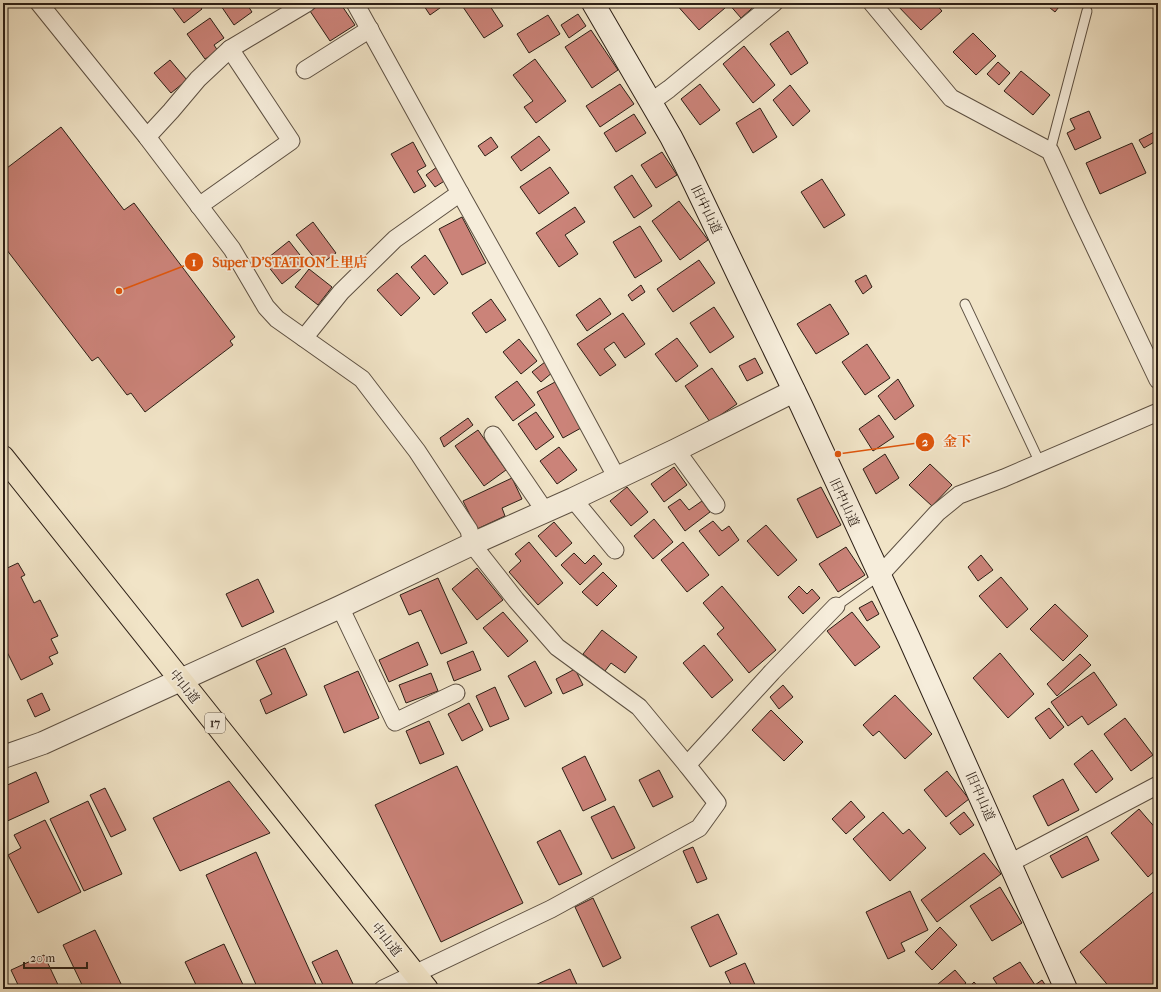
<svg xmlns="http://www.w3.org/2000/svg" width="1161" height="992" font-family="'IM FELL French Canon','Noto Serif JP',serif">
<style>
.building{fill:#cb8379;stroke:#2c1f16}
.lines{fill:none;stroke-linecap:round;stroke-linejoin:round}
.service-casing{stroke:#5d5042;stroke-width:11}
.minor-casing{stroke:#5d5042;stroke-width:19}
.tertiary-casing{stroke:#5d5042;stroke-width:24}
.secondary-casing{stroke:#2c1f16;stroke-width:24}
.trunk-casing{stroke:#2c1f16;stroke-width:24}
.service{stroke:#f6eddb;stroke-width:9}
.minor{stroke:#f6eddb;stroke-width:17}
.tertiary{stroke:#f6eddb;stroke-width:22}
.secondary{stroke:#f6eddb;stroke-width:22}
.trunk{stroke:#f1e4c7;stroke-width:22}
.labels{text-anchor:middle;stroke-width:3.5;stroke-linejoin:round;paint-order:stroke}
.shield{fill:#f6eddb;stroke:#695d51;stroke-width:1}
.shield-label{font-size:12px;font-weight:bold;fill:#2c1f16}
.street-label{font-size:13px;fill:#2c1f16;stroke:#f6eddb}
.leader{fill:none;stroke:#df560c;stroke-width:1.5}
.callout-dot{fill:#df560c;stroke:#f6eddb;stroke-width:1.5}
.mark-label{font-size:12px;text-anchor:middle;font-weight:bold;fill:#fff}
.callout-label{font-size:14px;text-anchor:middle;font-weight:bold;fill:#df560c;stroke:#f6eddb;stroke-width:3.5;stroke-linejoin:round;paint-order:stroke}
</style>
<rect width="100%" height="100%" fill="#f1e4c7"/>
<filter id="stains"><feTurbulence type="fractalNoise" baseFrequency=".005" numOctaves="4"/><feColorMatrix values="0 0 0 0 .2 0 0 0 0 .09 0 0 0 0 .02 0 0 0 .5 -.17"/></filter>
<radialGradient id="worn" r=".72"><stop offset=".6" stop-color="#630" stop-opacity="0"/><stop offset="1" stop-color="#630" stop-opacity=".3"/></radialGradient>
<g class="building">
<path d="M169,3H198L202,9L184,23Z"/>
<path d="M219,3H246L252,12L234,25Z"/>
<path d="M323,3H340L355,25L330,41L310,11Z"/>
<path d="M422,3H447L430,15Z"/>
<path d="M469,3H488L503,26L484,38L463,7Z"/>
<path d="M675,3H721L725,8L699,30Z"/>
<path d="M728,3H758L741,18Z"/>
<path d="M895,3H935L942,11L921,30Z"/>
<path d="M1044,3H1062L1055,12Z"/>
<path d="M578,14L586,26L569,38L561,25Z"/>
<path d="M548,15L560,34L529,53L517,34Z"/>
<path d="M210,18L224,38L214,45L218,51L205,59L187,34Z"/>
<path d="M591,30L618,70L592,88L565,47Z"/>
<path d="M788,31L808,63L791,75L770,44Z"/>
<path d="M973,33L996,56L976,75L953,52Z"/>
<path d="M744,46L775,85L753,103L723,64Z"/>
<path d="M535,59L566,101L536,123L524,107L533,101L513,75Z"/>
<path d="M170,60L187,80L171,93L154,73Z"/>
<path d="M998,62L1010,73L999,85L987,74Z"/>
<path d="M1021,71L1050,95L1033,115L1004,91Z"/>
<path d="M620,84L634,104L600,127L586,106Z"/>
<path d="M700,84L720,110L700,125L681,99Z"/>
<path d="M790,85L810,111L793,126L773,100Z"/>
<path d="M760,108L777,137L753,153L736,123Z"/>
<path d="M1089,111L1101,138L1075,150L1067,133L1075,129L1070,119Z"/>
<path d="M634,114L646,133L616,152L604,133Z"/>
<path d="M61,127L124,210L134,203L235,337L230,341L233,345L145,412L131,393L127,395L98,357L92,361L3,245V171Z"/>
<path d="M1158,130V145L1156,141L1144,148L1139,140Z"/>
<path d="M539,136L550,150L521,171L511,157Z"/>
<path d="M491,137L498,147L485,156L478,146Z"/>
<path d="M413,142L426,166L417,171L426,186L414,193L391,154Z"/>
<path d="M1132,143L1146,173L1100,194L1086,163Z"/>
<path d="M662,152L677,175L656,188L641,165Z"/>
<path d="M437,167L446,180L435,187L426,175Z"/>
<path d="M550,167L569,193L539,214L520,187Z"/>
<path d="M632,175L652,206L634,218L614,187Z"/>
<path d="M822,179L845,215L824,228L801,192Z"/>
<path d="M679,201L708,240L680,260L652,221Z"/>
<path d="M575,207L585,222L565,235L578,254L559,267L536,233Z"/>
<path d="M462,217L486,263L462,275L439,229Z"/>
<path d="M313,222L336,253L320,265L296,235Z"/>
<path d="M640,226L662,261L635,278L613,242Z"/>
<path d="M289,241L307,264L282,284L264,261Z"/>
<path d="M425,255L448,283L434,295L411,267Z"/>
<path d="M699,260L715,283L673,312L657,289Z"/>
<path d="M309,269L332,287L318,305L295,287Z"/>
<path d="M397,273L420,298L401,316L377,290Z"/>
<path d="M866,275L872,287L863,294L855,281Z"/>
<path d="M641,285L645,292L632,301L628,295Z"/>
<path d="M600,298L611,314L587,331L576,315Z"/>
<path d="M491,299L506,320L486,333L472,313Z"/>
<path d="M830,304L849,334L816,354L797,324Z"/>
<path d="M714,307L734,337L710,353L690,323Z"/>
<path d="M623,313L645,344L625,358L614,342L604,349L616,365L600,376L577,344Z"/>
<path d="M677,338L698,366L676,382L655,354Z"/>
<path d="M519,339L537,361L521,374L503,352Z"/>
<path d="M867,344L890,378L865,395L842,362Z"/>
<path d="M755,358L763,373L747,381L739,366Z"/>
<path d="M545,362L553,372L541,382L532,372Z"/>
<path d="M712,368L737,404L710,422L685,386Z"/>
<path d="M898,379L914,406L895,420L878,396Z"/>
<path d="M517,381L535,405L513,421L495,397Z"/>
<path d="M555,382L581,428L563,438L537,392Z"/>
<path d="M536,412L554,437L536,450L518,424Z"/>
<path d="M879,415L894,437L873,451L859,429Z"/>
<path d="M468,418L473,425L444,447L440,438Z"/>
<path d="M478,430L506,470L484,486L455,446Z"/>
<path d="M559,447L577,470L557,484L540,461Z"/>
<path d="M885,454L899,478L876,494L863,469Z"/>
<path d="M930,464L952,485L932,506L909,485Z"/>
<path d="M674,467L687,485L664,502L651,484Z"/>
<path d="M512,478L522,499L502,508L505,516L477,529L463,501Z"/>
<path d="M627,487L648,512L631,526L610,501Z"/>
<path d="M821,487L841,525L817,538L797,499Z"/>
<path d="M680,499L689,510L702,501L710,512L685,531L668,507Z"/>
<path d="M654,519L673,542L653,559L634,536Z"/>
<path d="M713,521L722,531L729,526L739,540L719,556L699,531Z"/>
<path d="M554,522L572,543L556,557L538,536Z"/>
<path d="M766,525L797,560L778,576L747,541Z"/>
<path d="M529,542L563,583L538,605L509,572L521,561L515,554Z"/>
<path d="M683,542L709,575L687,592L661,560Z"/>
<path d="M846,547L865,575L838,592L819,564Z"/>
<path d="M574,553L585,564L594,555L602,564L580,585L561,565Z"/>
<path d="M981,555L993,570L978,581L968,567Z"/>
<path d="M18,563L25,575L21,577L34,603L40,600L58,636L51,639L58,653L49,657L53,664L21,680L3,644V570Z"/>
<path d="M477,568L503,600L477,620L452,589Z"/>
<path d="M603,572L617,586L597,606L582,592Z"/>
<path d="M1001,577L1028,609L1007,628L979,596Z"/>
<path d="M438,578L467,643L441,654L421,610L409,615L400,595Z"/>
<path d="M258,579L274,612L242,627L226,594Z"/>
<path d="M722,586L776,650L749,673L717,634L724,628L703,603Z"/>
<path d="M799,586L807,594L812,589L820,598L803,614L788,597Z"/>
<path d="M872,601L879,614L867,621L859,608Z"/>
<path d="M1055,604L1088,636L1063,661L1030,629Z"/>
<path d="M503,612L528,641L508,657L483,628Z"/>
<path d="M852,612L880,647L855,666L827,631Z"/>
<path d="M602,630L637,657L625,673L611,663L605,671L583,654Z"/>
<path d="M418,642L428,665L389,682L379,660Z"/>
<path d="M704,645L733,680L712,698L683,663Z"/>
<path d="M285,648L307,695L266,714L260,700L272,694L256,661Z"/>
<path d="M473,651L481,670L454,681L447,662Z"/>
<path d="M1000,653L1034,694L1008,718L973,678Z"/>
<path d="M1080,654L1091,665L1057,696L1047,684Z"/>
<path d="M535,661L552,693L525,707L508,676Z"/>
<path d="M575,669L583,685L563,694L556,679Z"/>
<path d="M358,671L379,718L344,733L324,686Z"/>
<path d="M1094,672L1117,705L1088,725L1082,716L1068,726L1051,702Z"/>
<path d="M431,673L438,691L406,703L399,685Z"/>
<path d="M783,685L793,697L779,709L770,697Z"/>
<path d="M495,687L509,719L490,727L476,696Z"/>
<path d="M42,693L50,710L35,717L27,700Z"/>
<path d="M895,695L932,734L905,759L879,731L873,736L863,725Z"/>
<path d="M469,703L483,730L462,741L448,714Z"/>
<path d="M1049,708L1064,727L1050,739L1035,718Z"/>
<path d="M771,710L803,742L784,761L752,730Z"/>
<path d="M1125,718L1153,755L1131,771L1104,734Z"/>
<path d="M429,721L444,754L420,764L406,731Z"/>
<path d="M1092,750L1113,779L1096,793L1074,764Z"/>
<path d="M585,756L606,800L583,811L562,768Z"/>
<path d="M457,766L523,903L441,942L375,805Z"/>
<path d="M659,770L673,797L653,807L639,780Z"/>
<path d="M947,771L969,799L946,817L924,790Z"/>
<path d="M36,772L49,802L3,823V787Z"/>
<path d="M1063,779L1079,810L1048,826L1033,796Z"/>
<path d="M229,781L270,833L180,871L153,818Z"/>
<path d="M105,788L126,830L111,837L90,795Z"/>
<path d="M88,801L122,874L84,891L50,819Z"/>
<path d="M851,801L865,817L846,834L832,819Z"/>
<path d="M614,806L635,848L612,859L591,817Z"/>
<path d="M1139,809L1158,831V868L1148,877L1111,833Z"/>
<path d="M883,812L903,834L909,829L926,848L890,881L853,839Z"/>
<path d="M964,812L974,825L960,835L950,823Z"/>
<path d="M45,820L81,892L38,913L8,855L21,848L14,835Z"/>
<path d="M560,830L582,874L559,885L537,842Z"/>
<path d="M1087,836L1099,860L1062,878L1050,856Z"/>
<path d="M693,847L707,879L697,883L683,851Z"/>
<path d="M256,852L318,989H258L206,875Z"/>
<path d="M984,853L1001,874L937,922L921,900Z"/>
<path d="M1000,887L1022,923L992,941L970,906Z"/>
<path d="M1158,888V980L1147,989H1111L1080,952Z"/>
<path d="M910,891L928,930L901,943L905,951L888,959L866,912Z"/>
<path d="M593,898L621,958L603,967L575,907Z"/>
<path d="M718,914L737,954L710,967L691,927Z"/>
<path d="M940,927L957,945L932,970L915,952Z"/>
<path d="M95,930L123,988L122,989H84L63,945Z"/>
<path d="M224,944L245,989H198L185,962Z"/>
<path d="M337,950L353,984L342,989H325L312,962Z"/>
<path d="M44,955L60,989H20L11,970Z"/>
<path d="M1020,962L1035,985L1042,980L1048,989H1000L993,978Z"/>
<path d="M745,963L757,989H733L725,972Z"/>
<path d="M570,969L579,989H534L533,986Z"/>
<path d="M955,970L966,983L959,989H932Z"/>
<path d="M974,982L980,989H967Z"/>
</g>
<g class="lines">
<defs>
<g id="service">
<path d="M1050,151L1087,11"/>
<path d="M965,304L1040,463"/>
<path d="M836,606L880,575"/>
</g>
<g id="minor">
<path d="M39,3L147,137L232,249L266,307L277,319L362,379L417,451L469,530L472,544L516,600L557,647L639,707L687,765L717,803L699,828L551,909L383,989"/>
<path d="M355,3L460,193L538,332L617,478"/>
<path d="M872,3L951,98L1050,151L1078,212L1158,380"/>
<path d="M305,70L370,29"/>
<path d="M651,102L669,89L774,3"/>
<path d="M147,137L171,111L198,79L230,49L307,3"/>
<path d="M199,206L291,141L230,49"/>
<path d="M304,338L341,292L395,239L460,193"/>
<path d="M493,435L545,511"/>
<path d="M676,450L716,505"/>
<path d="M573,499L615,550"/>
<path d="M880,575L937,513L959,495L1004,478L1158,412"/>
<path d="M340,607L395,722L456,693"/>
<path d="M687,765L772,672L836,606"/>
<path d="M1010,863L1158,785"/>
</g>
<path id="tertiary" d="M3,757L43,743L340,607L472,544L573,499L676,450L794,391"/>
<path id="secondary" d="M593,3L671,137L686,166L742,283L801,405L908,636L1066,989"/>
<path id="trunk" d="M3,457L427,989"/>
</defs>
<use href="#service" class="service-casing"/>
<use href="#minor" class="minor-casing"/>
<use href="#tertiary" class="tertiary-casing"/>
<use href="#secondary" class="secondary-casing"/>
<use href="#trunk" class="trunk-casing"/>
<use href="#service" class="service"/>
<use href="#minor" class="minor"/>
<use href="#tertiary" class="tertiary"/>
<use href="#secondary" class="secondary"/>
<use href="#trunk" class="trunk"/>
</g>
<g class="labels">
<rect class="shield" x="205" y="713" width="20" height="20" rx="3"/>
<g class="shield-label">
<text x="215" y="727">17</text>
</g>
<g class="street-label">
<text transform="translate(707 209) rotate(64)" y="5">旧中山道</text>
<text transform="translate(845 502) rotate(65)" y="5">旧中山道</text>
<text transform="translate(185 686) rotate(51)" y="5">中山道</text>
<text transform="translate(981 796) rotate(66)" y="5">旧中山道</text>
<text transform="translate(387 939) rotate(51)" y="5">中山道</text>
</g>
</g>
<path class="leader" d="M119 291L194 262M838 454L925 442"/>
<g class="callout-dot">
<circle cx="119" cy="291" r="4"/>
<circle cx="838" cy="454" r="4"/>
<circle cx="194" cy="262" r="10"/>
<circle cx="925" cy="442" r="10"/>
</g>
<g class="mark-label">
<text x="194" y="266">1</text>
<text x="925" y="446">2</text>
</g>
<g class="callout-label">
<text x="290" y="267">Super D'STATION上里店</text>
<text x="957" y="446">金下</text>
</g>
<rect width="1161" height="992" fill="none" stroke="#f1e4c7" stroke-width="16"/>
<rect x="4" y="4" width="1153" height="984" fill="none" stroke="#2c1f16" stroke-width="2"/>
<rect x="8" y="8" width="1145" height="976" fill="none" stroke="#2c1f16"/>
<path d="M24 962v6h63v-6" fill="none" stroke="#2c1f16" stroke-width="2"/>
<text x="30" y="962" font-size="12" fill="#2c1f16" stroke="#f6eddb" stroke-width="3" paint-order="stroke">20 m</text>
<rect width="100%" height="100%" filter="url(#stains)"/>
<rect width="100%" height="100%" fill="url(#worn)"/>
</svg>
